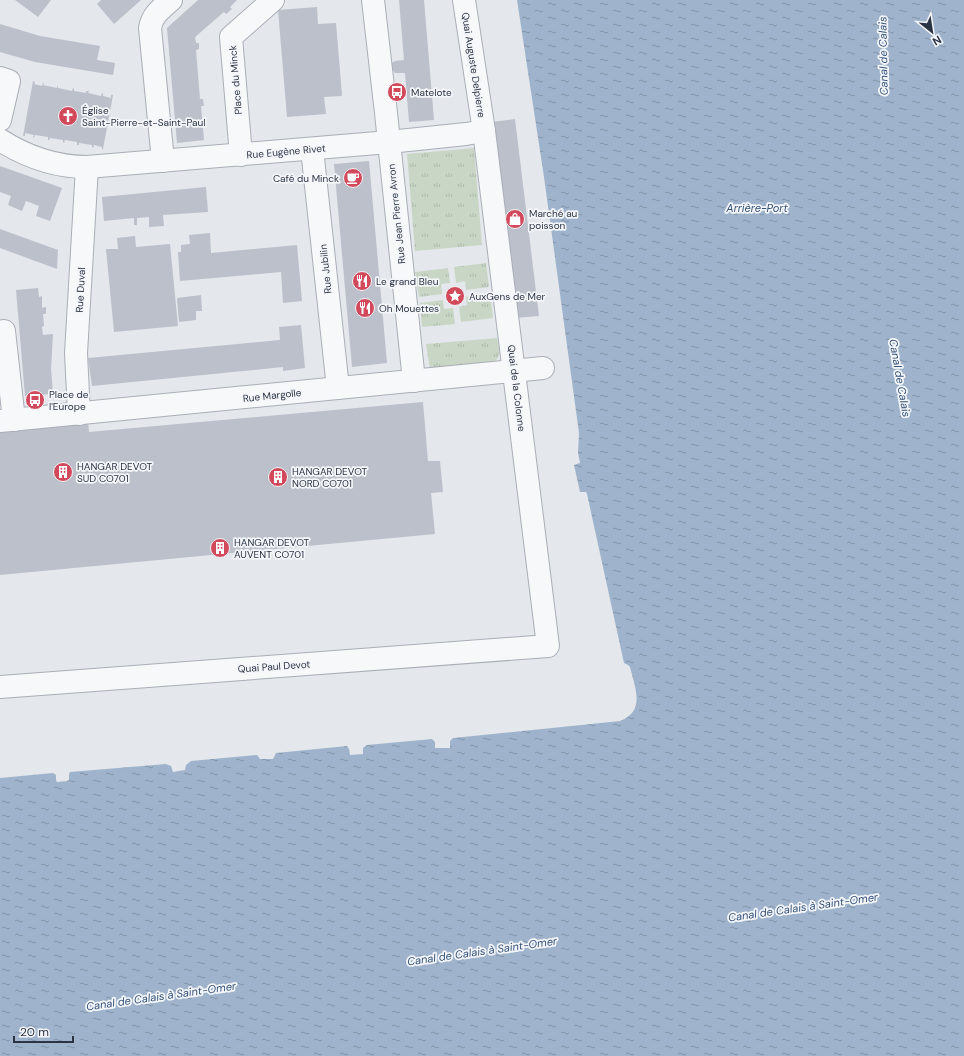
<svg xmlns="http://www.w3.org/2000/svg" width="964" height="1056" font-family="'DM Sans',sans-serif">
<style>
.grass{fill:url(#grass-tufts)}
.water{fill:url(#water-ripples)}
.building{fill:#bbc0ca}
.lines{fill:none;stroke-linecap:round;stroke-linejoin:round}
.minor-casing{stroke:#a9aeb7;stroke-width:24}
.minor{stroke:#f7f8fa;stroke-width:22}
.labels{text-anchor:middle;stroke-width:3.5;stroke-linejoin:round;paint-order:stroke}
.street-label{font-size:10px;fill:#2b3445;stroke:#f4f6f9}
.poi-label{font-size:10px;fill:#2b3445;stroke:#f4f6f9;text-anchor:start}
.water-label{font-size:11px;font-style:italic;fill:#34527a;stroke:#f4f6f9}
</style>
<defs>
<pattern id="grass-tufts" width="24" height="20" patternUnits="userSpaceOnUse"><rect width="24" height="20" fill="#c9d6c5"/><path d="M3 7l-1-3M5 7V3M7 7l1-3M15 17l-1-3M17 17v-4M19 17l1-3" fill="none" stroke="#adb8ab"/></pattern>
<pattern id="water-ripples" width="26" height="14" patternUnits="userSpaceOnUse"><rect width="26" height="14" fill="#9fb4cc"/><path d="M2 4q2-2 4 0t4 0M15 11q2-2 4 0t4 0" fill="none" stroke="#8293a7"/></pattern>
</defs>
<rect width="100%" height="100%" fill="#e4e7ec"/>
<g class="grass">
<path d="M474,148L482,245L415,251L407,154Z"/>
<path d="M486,263L489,287L466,290L465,281L456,283L454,267Z"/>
<path d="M448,268L450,283L441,284L442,294L419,297L415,272Z"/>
<path d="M490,293L493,318L461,322L459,307L467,305L466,297Z"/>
<path d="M443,300L444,309L453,308L455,324L422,327L420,303Z"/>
<path d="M497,338C499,349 503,355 493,363L430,370L426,344Z"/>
</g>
<path class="water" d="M517,0H964V1056H0V778L53,773L56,775V780L57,782L67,781L69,780V774L70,772L166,764L171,766L173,772L185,770L186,765L191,761L257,755L260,759H273L276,753L347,746L349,749L350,755L363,754V748L367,745L432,739L435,742V748H450V741L453,738L620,721C646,711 635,688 630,667L628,665L624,663L587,494L586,492H580L574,465L580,463L578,453L579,433L544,177Z"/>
<g class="building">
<path d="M15,0H51L38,17Z"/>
<path d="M101,0H141L114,24L97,4Z"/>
<path d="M198,0H237L230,7L232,9L226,14L224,12L195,37L196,43H199V49L196,50L200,99H203L204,106H201L204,140L177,143L167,28Z"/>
<path d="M399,0H424L434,120L409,122L405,73H395L390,67L392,63L395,61L404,60Z"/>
<path d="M317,7L318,24L336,23L342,95L341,96L324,97L326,114L287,117L278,10Z"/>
<path d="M0,24L40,36L100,46L97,60L115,63L113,75L35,62L0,52Z"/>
<path d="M33,81L35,82L34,84L42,86L43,83H44L43,85L57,88L58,85V88L72,91L73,88L74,89V91L86,93V91H89L88,93L101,96L102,93L103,94V96L111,98V95H113L103,149H102V147L94,145L93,148L92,147V145L79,143V145H77V142L65,140L64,143L63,142V140L50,138L49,140H48V137L35,135L34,138L33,137L34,135L25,133V136H23Z"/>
<path d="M515,119L539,316L515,318L491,122Z"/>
<path d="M369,161L387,363L352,367L334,164Z"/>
<path d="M0,166L62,188L50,221L36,216L39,206L26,201L22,211L8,205L11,196L0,192Z"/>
<path d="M206,187L208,212L163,215L164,226L149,227V217L137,218V225H134V218L104,221L102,197Z"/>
<path d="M0,229L58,250L57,269L0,248Z"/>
<path d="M210,233L211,253L297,245L302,301L283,303L281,272L180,281L178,252H181V245L190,244L189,235Z"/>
<path d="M135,236L136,247L170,244L178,326L114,332L106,249H118L117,238Z"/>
<path d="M38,288L39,297L42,296V308L46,307V314H43L44,326L42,327L43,335L53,334L51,369L53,394L25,396L16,290Z"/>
<path d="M201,295L202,311H196V320L179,322L177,298Z"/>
<path d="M301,325L305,368L283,371V367L92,386L88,358L280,340L279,327Z"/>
<path d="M423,402L428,461H440L443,492L431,493L435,534L0,575V429L88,421L89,432Z"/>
</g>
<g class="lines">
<defs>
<g id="minor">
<path d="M373,0L386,113L414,381"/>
<path d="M0,78L9,81L0,120"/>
<path d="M0,140C27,157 55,167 87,167L389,142L466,134L484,131"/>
<path d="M312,149L338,388"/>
<path d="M241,155L231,37L273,0"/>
<path d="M163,161L150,28C152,15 161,9 171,0"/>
<path d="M0,332L4,331L14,420"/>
<path d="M79,414L76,353L87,167"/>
<path d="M0,421L543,368"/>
<path d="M0,687L548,646L484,131L464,0"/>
</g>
</defs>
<use href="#minor" class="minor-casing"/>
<use href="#minor" class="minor"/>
</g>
<defs>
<symbol id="bus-disc" viewBox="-11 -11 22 22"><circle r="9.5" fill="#d1495b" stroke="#f4f6f9"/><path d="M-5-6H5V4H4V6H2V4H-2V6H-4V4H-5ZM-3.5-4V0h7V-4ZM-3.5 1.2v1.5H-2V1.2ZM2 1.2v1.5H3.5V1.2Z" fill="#fff"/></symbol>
<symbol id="church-disc" viewBox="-11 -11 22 22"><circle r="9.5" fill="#d1495b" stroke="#f4f6f9"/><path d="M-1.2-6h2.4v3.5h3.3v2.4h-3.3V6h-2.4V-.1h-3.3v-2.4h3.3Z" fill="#fff"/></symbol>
<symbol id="cafe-disc" viewBox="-11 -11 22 22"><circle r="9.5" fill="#d1495b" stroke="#f4f6f9"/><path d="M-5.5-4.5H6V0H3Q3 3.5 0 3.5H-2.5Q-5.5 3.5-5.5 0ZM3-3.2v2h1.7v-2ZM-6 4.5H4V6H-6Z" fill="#fff"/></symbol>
<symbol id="shop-disc" viewBox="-11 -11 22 22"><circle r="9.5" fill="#d1495b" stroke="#f4f6f9"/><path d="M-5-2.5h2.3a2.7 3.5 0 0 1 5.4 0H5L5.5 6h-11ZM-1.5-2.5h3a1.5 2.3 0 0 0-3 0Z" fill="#fff"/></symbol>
<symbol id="restaurant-disc" viewBox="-11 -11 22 22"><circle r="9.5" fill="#d1495b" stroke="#f4f6f9"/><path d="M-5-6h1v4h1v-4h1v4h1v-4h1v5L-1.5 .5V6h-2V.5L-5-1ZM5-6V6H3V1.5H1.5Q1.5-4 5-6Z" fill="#fff"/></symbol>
<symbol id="sight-disc" viewBox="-11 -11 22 22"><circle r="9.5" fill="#d1495b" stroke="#f4f6f9"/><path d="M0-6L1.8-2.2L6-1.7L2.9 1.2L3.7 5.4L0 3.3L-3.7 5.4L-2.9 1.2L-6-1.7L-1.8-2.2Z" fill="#fff"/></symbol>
<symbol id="building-disc" viewBox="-11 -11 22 22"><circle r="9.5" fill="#d1495b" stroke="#f4f6f9"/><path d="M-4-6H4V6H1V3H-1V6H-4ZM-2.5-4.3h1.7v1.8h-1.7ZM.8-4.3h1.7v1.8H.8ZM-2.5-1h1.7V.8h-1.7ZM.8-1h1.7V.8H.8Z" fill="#fff"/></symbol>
</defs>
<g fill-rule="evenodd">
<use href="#bus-disc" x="386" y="81" width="22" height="22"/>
<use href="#church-disc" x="57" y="105" width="22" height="22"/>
<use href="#cafe-disc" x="342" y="167" width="22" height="22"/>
<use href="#shop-disc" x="504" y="208" width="22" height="22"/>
<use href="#restaurant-disc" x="351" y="270" width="22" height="22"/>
<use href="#sight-disc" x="444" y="285" width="22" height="22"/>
<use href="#restaurant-disc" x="354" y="297" width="22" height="22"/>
<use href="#bus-disc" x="24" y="389" width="22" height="22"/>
<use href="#building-disc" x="52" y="461" width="22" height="22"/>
<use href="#building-disc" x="267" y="466" width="22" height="22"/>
<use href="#building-disc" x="209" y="537" width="22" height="22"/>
</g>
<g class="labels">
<g class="street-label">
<text transform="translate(474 65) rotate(81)" y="4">Quai Auguste Delpierre</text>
<text transform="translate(235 80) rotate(-95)" y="4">Place du Minck</text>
<text transform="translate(286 151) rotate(-5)" y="4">Rue Eugène Rivet</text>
<text transform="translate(396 214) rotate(-96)" y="4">Rue Jean Pierre Avron</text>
<text transform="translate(325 269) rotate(-96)" y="4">Rue Jubilin</text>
<text transform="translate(80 290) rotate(-87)" y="4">Rue Duval</text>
<text transform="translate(517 388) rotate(83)" y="4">Quai de la Colonne</text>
<text transform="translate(272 395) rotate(-6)" y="4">Rue Margolle</text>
<text transform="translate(274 666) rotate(-4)" y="4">Quai Paul Devot</text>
</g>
<g class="poi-label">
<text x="411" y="96">Matelote</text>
<text x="82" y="114">Église<tspan x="82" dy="12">Saint-Pierre-et-Saint-Paul</tspan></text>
<text x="339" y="182" text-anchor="end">Café du Minck</text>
<text x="529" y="217">Marché au<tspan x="529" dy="12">poisson</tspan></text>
<text x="376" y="285">Le grand Bleu</text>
<text x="469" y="300">AuxGens de Mer</text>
<text x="379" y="312">Oh Mouettes</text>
<text x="49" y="398">Place de<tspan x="49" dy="12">l'Europe</tspan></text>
<text x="77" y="470">HANGAR DEVOT<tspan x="77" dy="12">SUD CO701</tspan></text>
<text x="292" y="475">HANGAR DEVOT<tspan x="292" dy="12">NORD CO701</tspan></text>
<text x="234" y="546">HANGAR DEVOT<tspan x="234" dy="12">AUVENT CO701</tspan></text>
</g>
<g class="water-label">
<text transform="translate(883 56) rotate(-91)" y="4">Canal de Calais</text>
<text x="757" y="212">Arrière-Port</text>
<text transform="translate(900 378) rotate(80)" y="4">Canal de Calais</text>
<text transform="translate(803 907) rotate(-8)" y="4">Canal de Calais à Saint-Omer</text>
<text transform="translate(482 951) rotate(-8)" y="4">Canal de Calais à Saint-Omer</text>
<text transform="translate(161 996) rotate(-8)" y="4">Canal de Calais à Saint-Omer</text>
</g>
</g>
<g transform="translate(932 32) rotate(150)" stroke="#f4f6f9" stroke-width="3" paint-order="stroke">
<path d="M0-3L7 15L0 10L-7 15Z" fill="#2b3445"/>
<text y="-6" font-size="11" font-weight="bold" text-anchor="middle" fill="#2b3445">N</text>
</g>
<path d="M14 1036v6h59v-6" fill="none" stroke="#2b3445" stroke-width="2"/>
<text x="20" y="1036" font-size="12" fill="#2b3445" stroke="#f4f6f9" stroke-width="3" paint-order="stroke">20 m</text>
</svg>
